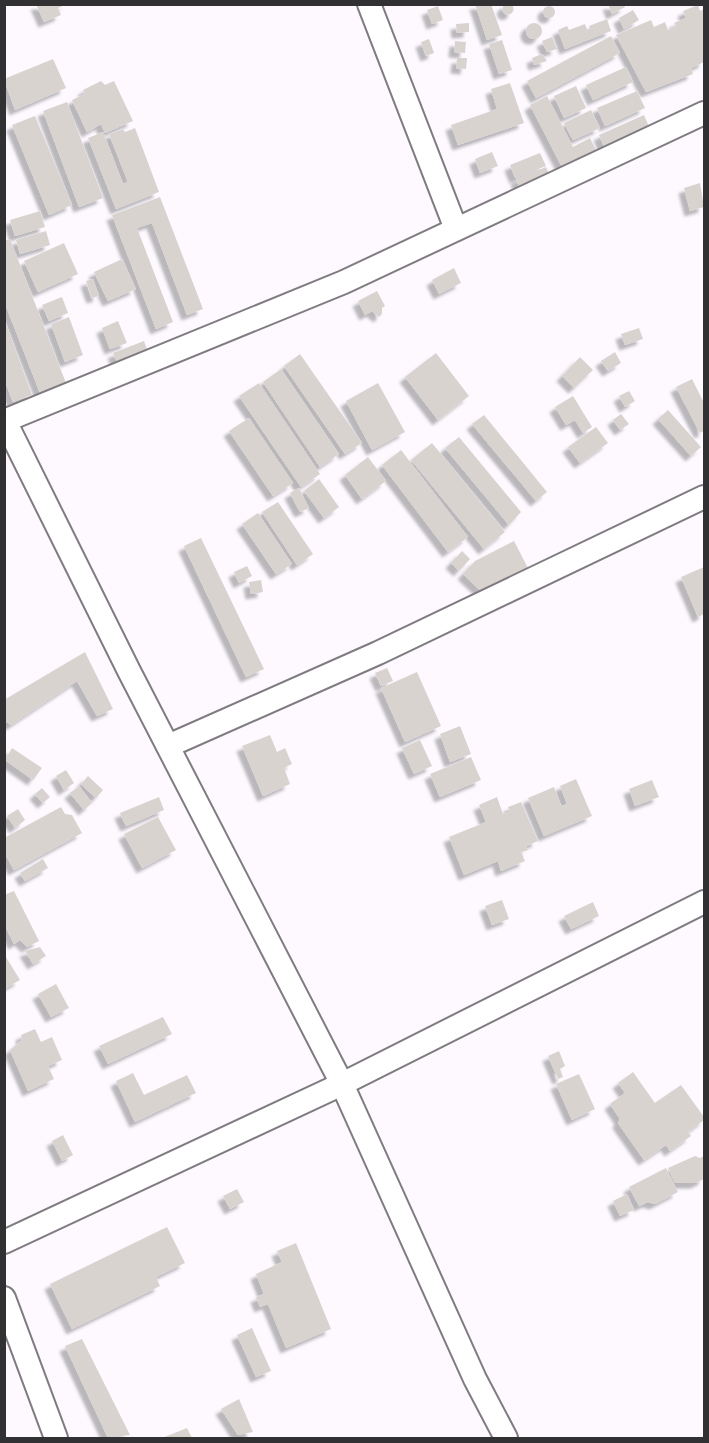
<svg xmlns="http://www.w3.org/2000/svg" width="709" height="1443" font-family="Merriweather,serif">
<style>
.building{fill:#d9d3d0;filter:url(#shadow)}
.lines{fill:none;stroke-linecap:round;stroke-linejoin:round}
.street-casing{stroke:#7f7b80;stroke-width:26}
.street{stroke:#fff;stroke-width:22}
</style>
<defs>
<filter id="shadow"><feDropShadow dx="-5.5" dy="5.5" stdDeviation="1.5" flood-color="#0004"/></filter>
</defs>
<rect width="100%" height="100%" fill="#fdf9ff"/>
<g class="building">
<circle cx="508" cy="9" r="5.5"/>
<path d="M36,4H67L58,8L61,15L44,22Z"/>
<path d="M475,4H491L502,35L487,40Z"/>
<path d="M608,4H624L625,7L612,14Z"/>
<path d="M698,5L700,11L704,9V62L691,68L693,74L646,92L616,35L651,20L654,27L665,22L668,30L676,26L674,23L686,18L683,11Z"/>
<circle cx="549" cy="12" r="6"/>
<path d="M438,6L443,20L432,24L427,10Z"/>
<path d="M633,10L639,20L624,29L619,18Z"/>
<path d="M607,19L611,31L565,49L558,30L567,26L569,30L585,24L588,32L591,31L589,26Z"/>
<path d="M469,23V32L457,33L456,24Z"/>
<circle cx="534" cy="31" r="8"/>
<path d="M611,36L620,53L536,98L527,81Z"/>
<path d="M552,37L557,49L547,52L542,41Z"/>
<path d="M429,39L434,53L426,56L421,42Z"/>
<path d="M502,40L512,70L499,74L489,44Z"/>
<path d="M455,41L466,42L465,53L454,52Z"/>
<path d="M542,54L547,61L534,65L532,58Z"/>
<path d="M457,58H467L466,69L456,68Z"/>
<path d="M53,59L66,88L15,110L4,79Z"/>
<path d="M626,67L633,82L593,100L586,85Z"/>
<path d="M101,81L105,85L114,81L133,121L105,133L101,124L87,132L72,100L85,94L83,90Z"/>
<path d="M510,83L524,123L458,145L451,125L497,109L491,89Z"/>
<path d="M576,86L586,108L564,118L554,96Z"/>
<path d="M637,91L645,108L605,126L597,108Z"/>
<path d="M547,96L573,147L590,138L597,152L563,169L530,105Z"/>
<path d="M67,102L103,198L79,207L43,111Z"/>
<path d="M591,110L600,128L573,140L564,123Z"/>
<path d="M644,115L650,129L605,149L599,135Z"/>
<path d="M35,116L72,205L49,215L12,125Z"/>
<path d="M135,128L159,192L116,209L88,138L103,132L123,184L128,182L109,134L123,129L125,132Z"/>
<path d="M492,152L498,166L480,173L475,159Z"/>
<path d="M540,153L546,166L515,178L510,165Z"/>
<path d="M546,167L551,179L521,191L516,179Z"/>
<path d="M700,183L704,207L690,211L684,188Z"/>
<path d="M160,197L203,309L187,315L152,223L137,228L173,322L156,329L112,215Z"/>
<path d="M40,211L45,227L15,236L10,220Z"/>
<path d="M46,231L50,245L20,254L16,240Z"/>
<path d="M10,239L66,383L40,393L4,301V241Z"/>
<path d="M64,243L78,274L38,292L24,261Z"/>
<path d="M122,259L136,289L108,301L94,272Z"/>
<path d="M454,268L461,283L439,294L432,280Z"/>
<path d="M93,279L99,296L92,298L86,281Z"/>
<path d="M377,291L385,306L382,308V314L379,317L372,311L365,315L358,301Z"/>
<path d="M62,297L68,313L49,321L42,305Z"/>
<path d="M69,317L83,355L65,362L51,324Z"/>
<path d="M5,321L32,395L13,402L4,379Z"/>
<path d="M118,321L127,343L110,349L102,328Z"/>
<path d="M639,328L643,339L625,345L621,334Z"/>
<path d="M144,341L149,355L119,367L113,353Z"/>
<path d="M615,352L621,363L608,371L601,361Z"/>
<path d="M436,353L469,396L438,420L405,377Z"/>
<path d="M300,354L362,443L345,454L284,366Z"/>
<path d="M580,357L593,370L574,388L562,376Z"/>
<path d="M281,369L339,454L320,467L263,382Z"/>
<path d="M692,379L704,403V431L700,433L676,387Z"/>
<path d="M259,383L320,474L301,487L239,396Z"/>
<path d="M378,383L405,432L372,450L346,401Z"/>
<path d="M629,391L635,401L625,407L619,396Z"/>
<path d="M573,396L592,427L583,433L575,420L566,425L555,407Z"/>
<path d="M668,410L701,447L691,456L658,419Z"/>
<path d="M621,414L629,424L620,430L613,420Z"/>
<path d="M484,415L547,492L536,501L472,424Z"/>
<path d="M249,418L293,483L273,496L229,431Z"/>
<path d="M596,427L608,443L580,463L568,447Z"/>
<path d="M459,437L521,512L509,525L445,448Z"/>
<path d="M432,443L505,532L484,549L411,460Z"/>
<path d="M401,450L468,537L448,552L382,465Z"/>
<path d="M368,457L386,481L362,499L345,475Z"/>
<path d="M319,479L339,507L324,518L304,491Z"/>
<path d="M299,488L309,508L300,512L290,493Z"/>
<path d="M278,502L313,554L297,565L262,512Z"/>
<path d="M258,513L292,564L276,574L242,524Z"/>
<path d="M201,538L264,669L246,677L184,546Z"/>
<path d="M514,541L529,570L483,593L463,574L475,561Z"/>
<path d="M462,551L470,559L459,571L451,563Z"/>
<path d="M247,566L252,576L239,583L234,572Z"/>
<path d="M704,567V614L698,617L681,577Z"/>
<path d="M261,580L263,592L251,594L249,582Z"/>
<path d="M85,652L113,709L97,716L77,681L11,725L4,720V700Z"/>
<path d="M387,668L393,681L381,686L375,673Z"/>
<path d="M417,672L441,726L405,742L381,688Z"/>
<path d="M460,726L471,754L450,762L440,734Z"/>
<path d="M270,735L277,752L285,748L292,764L284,768L290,784L263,796L242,746Z"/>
<path d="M420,740L432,766L414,774L402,748Z"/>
<path d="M12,748L42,768L33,780L5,760Z"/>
<path d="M471,757L481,780L440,797L430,774Z"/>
<path d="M66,770L74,783L64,790L56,776Z"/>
<path d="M88,776L103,790L96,798L81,784Z"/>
<path d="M576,779L592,816L544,836L528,798L554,787L561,806L567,804L560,786Z"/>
<path d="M652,780L659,797L635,806L629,789Z"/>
<path d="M79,786L92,803L84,810L70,793Z"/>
<path d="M42,788L50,797L43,803L35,794Z"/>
<path d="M159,797L164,810L126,826L120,813Z"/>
<path d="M497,797L503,814L510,812L508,807L521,802L538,841L526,846L528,850L521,852L525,861L501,871L498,861L464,875L449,837L486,822L479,805Z"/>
<path d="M61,807L65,814L72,815L82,833L14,870L4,852V838Z"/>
<path d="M18,809L25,820L15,828L7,816Z"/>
<path d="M158,817L176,850L142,868L124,834Z"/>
<path d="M43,859L48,868L25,881L20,873Z"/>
<path d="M14,891L39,941L27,947L20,940L14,944L4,924V895Z"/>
<path d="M502,900L509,919L492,925L485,906Z"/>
<path d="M593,902L599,916L571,929L564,916Z"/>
<path d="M40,947L46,956L33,964L25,951Z"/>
<path d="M6,957L20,980L4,989V958Z"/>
<path d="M56,984L69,1008L51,1017L38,994Z"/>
<path d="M163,1017L172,1034L108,1064L99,1046Z"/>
<path d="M35,1029L41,1042L52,1037L62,1060L48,1066L54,1079L28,1091L10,1050L22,1040L21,1035Z"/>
<path d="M559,1051L565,1066L560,1069L563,1077L558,1079L548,1056Z"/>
<path d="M633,1072L655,1103L681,1085L704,1117V1120L688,1132L691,1136L670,1151L666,1145L644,1160L618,1123L620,1119L610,1104L625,1093L618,1083Z"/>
<path d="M133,1073L144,1095L187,1075L196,1093L135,1122L116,1081Z"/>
<path d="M579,1074L595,1109L572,1120L556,1084Z"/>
<path d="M63,1135L73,1155L62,1161L52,1141Z"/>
<path d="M695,1156L700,1158L704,1156V1179L696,1183H675L668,1168Z"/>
<path d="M666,1168L678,1192L655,1204L648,1202L639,1206L629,1187Z"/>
<path d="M237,1189L244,1202L230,1209L223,1196Z"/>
<path d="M627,1194L634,1210L620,1216L613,1201Z"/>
<path d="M167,1227L185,1263L156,1277L160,1286L72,1329L50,1284Z"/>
<path d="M296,1243L331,1329L286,1348L268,1304L260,1307L256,1297L264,1294L256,1274L282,1262L277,1251Z"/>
<path d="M252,1328L271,1371L256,1377L237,1335Z"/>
<path d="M82,1339L130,1435L108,1438L65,1346Z"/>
<path d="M239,1399L253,1432L238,1435L221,1409Z"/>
<path d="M187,1428L192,1438H162Z"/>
</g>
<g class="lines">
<defs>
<g id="street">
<path d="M369,4L456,229"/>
<path d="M4,421L344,282L704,113"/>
<path d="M168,746L378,653L704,497"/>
<path d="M4,1242L342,1084L129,671L5,421"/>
<path d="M4,1298L56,1438"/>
<path d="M506,1438L475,1379L342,1084L704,902"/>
</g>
</defs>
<use href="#street" class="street-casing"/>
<use href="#street" class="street"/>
</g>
<rect width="709" height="1443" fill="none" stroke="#313032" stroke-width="12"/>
</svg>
